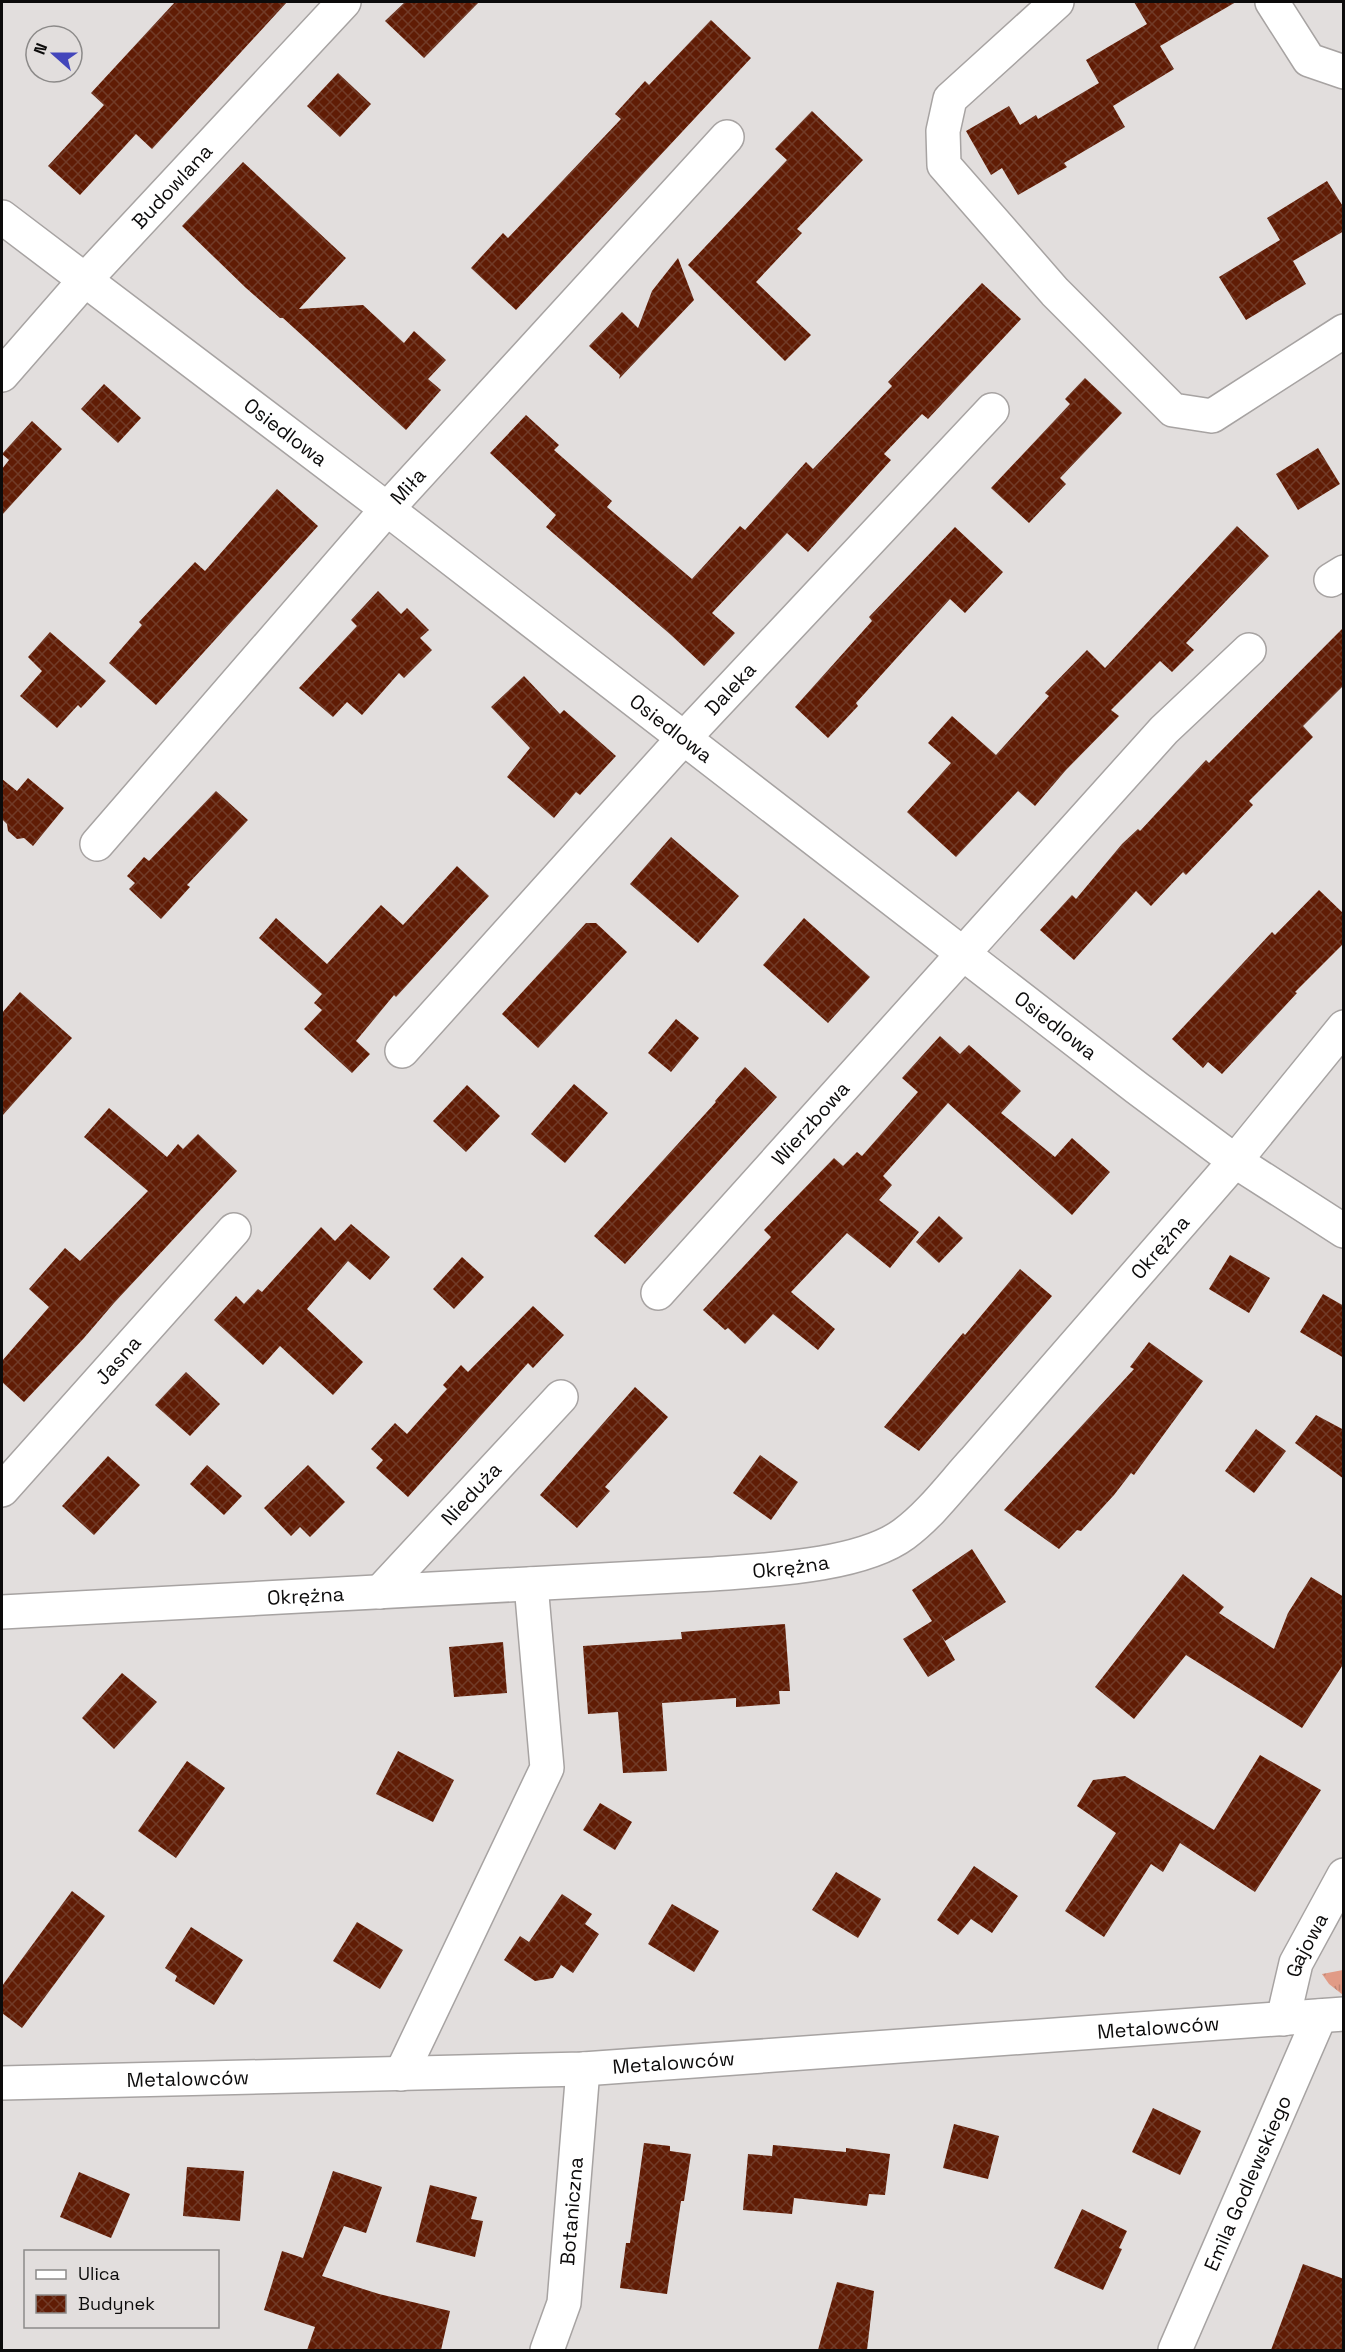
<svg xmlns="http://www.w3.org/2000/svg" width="1345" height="2352" font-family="'Space Grotesk',sans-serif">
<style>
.grass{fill:url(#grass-tufts)}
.building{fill:url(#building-cross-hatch)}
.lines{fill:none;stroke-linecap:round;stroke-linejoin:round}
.minor-casing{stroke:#a7a3a2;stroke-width:36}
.minor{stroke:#fff;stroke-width:33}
.labels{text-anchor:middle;stroke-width:6;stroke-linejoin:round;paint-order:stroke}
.street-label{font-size:20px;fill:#0c0b0b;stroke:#e2dedd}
</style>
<defs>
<pattern id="grass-tufts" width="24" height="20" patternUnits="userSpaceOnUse" patternTransform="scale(1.5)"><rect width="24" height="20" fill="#e19b86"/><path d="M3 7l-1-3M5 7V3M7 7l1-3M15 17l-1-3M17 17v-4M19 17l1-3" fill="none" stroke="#c08472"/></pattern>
<pattern id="building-cross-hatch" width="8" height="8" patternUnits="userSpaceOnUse" patternTransform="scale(1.5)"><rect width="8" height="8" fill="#601c05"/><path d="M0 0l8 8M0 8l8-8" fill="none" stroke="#713b28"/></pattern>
</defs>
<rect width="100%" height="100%" fill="#e2dedd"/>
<path class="grass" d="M1343,1970H1344L1343,1995L1329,1984L1322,1974Z"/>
<g class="building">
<path d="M175,2H287L152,149L136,134L80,195L48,166L104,105L91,93Z"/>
<path d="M405,2H479L424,58L385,21Z"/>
<path d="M1134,2H1236L1160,46L1174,69L1113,106L1125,127L1064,163L1067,167L1018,195L1002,168L991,175L966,131L1009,106L1020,125L1036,115L1038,119L1099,83L1086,60L1147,24Z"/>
<path d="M711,20L751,58L516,310L471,268L503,233L508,238L621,119L615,114L645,81L649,85Z"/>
<path d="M338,73L371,104L340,137L307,106Z"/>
<path d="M812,111L863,160L797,229L802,233L756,282L811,335L785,361L688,265L787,160L775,149Z"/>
<path d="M243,162L346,258L299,309L363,305L404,343L414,331L446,360L428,379L441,390L406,430L283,318H280L246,288L182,226Z"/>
<path d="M1327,181L1344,208V231L1293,261L1306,284L1246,320L1219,277L1280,240L1267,218Z"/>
<path d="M678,258L694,300L619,379L620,375L589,346L622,312L638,328L652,291Z"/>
<path d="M982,283L1021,319L928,419L922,414L884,454L891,460L808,552L787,533L712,613L735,633L704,666L671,635L546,527L556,515L490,453L526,415L559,445L554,450L612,501L607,507L692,579L740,526L745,530L806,462L813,469L892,386L888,382Z"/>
<path d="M1085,378L1122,413L1060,478L1066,484L1029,523L991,488L1070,404L1065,399Z"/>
<path d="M104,384L141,418L118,443L81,409Z"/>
<path d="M32,421L62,449L2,515V469L9,460L2,454Z"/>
<path d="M1318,448L1340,484L1298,510L1276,474Z"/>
<path d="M277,489L318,526L156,705L109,663L142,625L139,622L195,562L205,571Z"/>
<path d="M1237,526L1269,556L1186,643L1194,650L1172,672L1160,661L1111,710L1119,716L1066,770L1035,806L1018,791L956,857L907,812L951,763L928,743L952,716L996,755L1049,696L1045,693L1087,650L1105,668Z"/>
<path d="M955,527L1003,572L965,613L950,599L856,703L858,706L828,738L795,707L872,621L869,617Z"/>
<path d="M378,591L401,614L407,608L429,630L420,638L432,650L404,678L399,673L362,715L347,702L333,717L299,688L357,626L351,620Z"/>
<path d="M1344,627V685L1303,726L1313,737L1249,801L1253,805L1186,875L1183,872L1151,906L1136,891L1074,960L1040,930L1072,895L1076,899L1122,844L1138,829L1140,831L1206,760L1209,763Z"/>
<path d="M50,632L106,681L81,708L78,705L57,728L20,696L42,671L28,657Z"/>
<path d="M524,676L560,714L564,710L616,756L580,795L576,792L554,818L507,777L530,748L491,707Z"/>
<path d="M28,778L64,808L33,846L24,838L17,839L8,831L7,824L2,819V779L17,791Z"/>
<path d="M216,791L248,820L187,885L190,887L161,919L129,889L135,883L127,876L144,857L149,861Z"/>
<path d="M671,837L739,896L698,943L630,884Z"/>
<path d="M457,866L489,896L396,997L394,995L356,1041L370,1054L352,1073L304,1029L322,1010L314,1003L322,994L259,938L276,918L327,964L381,905L403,925Z"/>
<path d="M1319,890L1344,914V943L1295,992L1297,993L1222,1074L1208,1062L1203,1068L1172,1039L1272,932L1275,935Z"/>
<path d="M804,918L870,977L828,1023L763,965Z"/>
<path d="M586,923H596L627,952L538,1048L502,1014Z"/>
<path d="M20,992L72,1038L2,1116V1013Z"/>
<path d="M676,1019L699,1038L671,1072L648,1053Z"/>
<path d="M940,1036L960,1054L969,1045L1021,1091L1001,1113L1055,1157L1072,1138L1110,1172L1072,1215L948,1103L883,1176L892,1185L879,1200L919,1232L890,1268L847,1233L791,1292L835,1329L818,1350L773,1314L745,1344L728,1328L725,1330L703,1310L771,1237L764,1230L834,1158L843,1166L857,1152L862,1156L918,1092L902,1078Z"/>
<path d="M745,1067L777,1097L625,1264L594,1236L716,1102L715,1101Z"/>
<path d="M574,1084L608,1113L565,1163L531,1134Z"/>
<path d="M467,1085L500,1116L466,1152L433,1121Z"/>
<path d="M109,1108L167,1157L178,1144L183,1149L198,1134L237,1171L114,1303L84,1338L24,1402L2,1382V1361L49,1307L29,1289L65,1248L80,1261L148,1191L84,1137Z"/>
<path d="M939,1216L963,1238L939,1263L916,1242Z"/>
<path d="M351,1224L390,1257L370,1280L348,1261L307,1309L363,1362L333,1395L280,1346L263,1365L214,1320L236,1296L244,1304L258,1289L262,1292L321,1227L335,1241Z"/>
<path d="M1230,1255L1270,1278L1249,1313L1209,1289Z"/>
<path d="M462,1257L484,1277L454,1309L433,1289Z"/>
<path d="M1020,1269L1052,1296L996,1361L919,1451L884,1427L963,1333L965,1335Z"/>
<path d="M1323,1294L1344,1306V1358L1300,1332Z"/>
<path d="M533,1306L564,1335L533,1368L528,1363L408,1497L376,1468L383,1460L371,1449L395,1423L407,1434L447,1389L443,1385L461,1365L468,1372Z"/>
<path d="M1149,1342L1203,1381L1134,1475L1131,1473L1114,1495L1081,1531L1077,1530L1059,1549L1004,1510L1134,1369L1130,1367Z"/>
<path d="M186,1372L220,1404L190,1436L155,1405Z"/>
<path d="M635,1387L668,1417L605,1487L610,1491L577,1528L540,1495Z"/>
<path d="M1316,1415L1344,1430V1479L1295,1443Z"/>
<path d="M1256,1429L1286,1451L1254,1493L1225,1471Z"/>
<path d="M760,1455L798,1482L771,1520L733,1493Z"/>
<path d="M108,1456L140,1485L94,1535L62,1506Z"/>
<path d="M207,1465L242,1496L224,1515L190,1484Z"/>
<path d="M308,1465L345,1502L310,1537L300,1527L291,1536L264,1508Z"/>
<path d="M972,1549L1006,1602L945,1641L940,1633L955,1660L928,1677L903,1639L932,1621L912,1590Z"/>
<path d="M1183,1574L1224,1607L1219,1613L1274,1649L1288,1613L1311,1577L1344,1597V1663L1302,1728L1186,1655L1134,1719L1095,1687Z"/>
<path d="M785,1624L790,1691H779L780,1704L736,1707V1698L662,1703L667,1771L623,1773L618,1712L588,1714L583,1646L682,1639L681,1632Z"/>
<path d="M503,1642L507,1693L454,1697L449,1647Z"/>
<path d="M122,1673L157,1702L114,1749L82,1718Z"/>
<path d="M398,1751L454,1780L433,1822L376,1794Z"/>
<path d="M1260,1755L1321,1790L1255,1892L1180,1843L1163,1872L1151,1864L1104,1937L1065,1911L1116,1833L1077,1806L1093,1780L1125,1776L1214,1830Z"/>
<path d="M187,1761L225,1788L176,1858L138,1831Z"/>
<path d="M600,1803L632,1822L615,1850L583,1830Z"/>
<path d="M974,1866L1018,1896L992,1933L971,1919L958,1935L937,1920Z"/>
<path d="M836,1872L881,1899L858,1938L812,1910Z"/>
<path d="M72,1891L105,1916L22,2028L2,2013V1986Z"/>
<path d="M562,1894L592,1914L585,1924L599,1934L573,1973L561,1965L553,1978L535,1981L504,1960L520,1936L529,1942Z"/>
<path d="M672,1904L719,1931L694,1972L648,1944Z"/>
<path d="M357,1922L403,1950L380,1989L333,1961Z"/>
<path d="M191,1927L243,1960L214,2005L175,1981L177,1976L165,1968Z"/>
<path d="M1153,2108L1201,2131L1180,2175L1132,2152Z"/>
<path d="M954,2124L999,2136L988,2179L943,2168Z"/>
<path d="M644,2143L670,2146V2151L691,2154L684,2201H681L667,2294L620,2288L626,2243H630Z"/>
<path d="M773,2145L846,2152V2148L890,2154L885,2195L869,2194L867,2206L794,2198L792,2214L743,2210L748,2154L772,2156Z"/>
<path d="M187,2167L244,2171L240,2221L183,2216Z"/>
<path d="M333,2171L382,2187L366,2233L344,2226L322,2276L379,2294L450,2311L441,2350H307L315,2327L264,2310L282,2251L303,2258Z"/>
<path d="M79,2172L130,2194L111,2238L60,2217Z"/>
<path d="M430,2185L477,2197L471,2219L483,2221L475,2257L416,2242Z"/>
<path d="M1082,2209L1127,2231L1119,2248L1122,2249L1103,2290L1054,2268Z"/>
<path d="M1303,2264L1344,2279V2350H1271Z"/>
<path d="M837,2282L874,2291L867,2350H818Z"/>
</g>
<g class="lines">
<defs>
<g id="minor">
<path d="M1057,2L950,99L943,131L944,165L1055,292L1173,410L1212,416L1344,331"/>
<path d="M1272,2L1309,60L1344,72"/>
<path id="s1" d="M2,217L387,509L1137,1088L1235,1161L1344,1231"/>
<path id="s2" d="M2,375L84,281L344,2"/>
<path d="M1331,580L1344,572"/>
<path id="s3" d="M97,844L387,509L727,137"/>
<path id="s4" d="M402,1051L670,753L992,410"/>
<path id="s5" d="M658,1293L1164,730L1249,650"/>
<path id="s6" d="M2,1490L234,1230"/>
<path id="s7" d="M380,1592L561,1397"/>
<path id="s8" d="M2,1612L713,1574C766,1570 861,1566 904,1534C931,1514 952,1485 974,1461L1235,1161L1344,1027"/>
<path id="s9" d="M1283,2019L1296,1963L1344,1875"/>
<path d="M401,2074L547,1768L531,1584"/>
<path id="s10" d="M2,2083L583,2069L1344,2014"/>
<path id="s11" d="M547,2350L564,2303L583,2069"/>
<path id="s12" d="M1175,2350L1320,2016"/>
</g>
</defs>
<use href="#minor" class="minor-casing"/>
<use href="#minor" class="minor"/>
</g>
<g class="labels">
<g class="street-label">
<text dy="7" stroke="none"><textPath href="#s2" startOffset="254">Budowlana</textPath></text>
<text dy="7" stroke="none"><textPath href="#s1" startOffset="356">Osiedlowa</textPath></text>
<text dy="7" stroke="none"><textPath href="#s3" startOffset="474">Miła</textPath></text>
<text dy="7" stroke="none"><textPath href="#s4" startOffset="489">Daleka</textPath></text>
<text dy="7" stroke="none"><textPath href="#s1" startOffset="842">Osiedlowa</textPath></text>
<text dy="7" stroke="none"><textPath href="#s1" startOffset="1328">Osiedlowa</textPath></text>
<text dy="7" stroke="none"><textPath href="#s5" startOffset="228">Wierzbowa</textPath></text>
<text dy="7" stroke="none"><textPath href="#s8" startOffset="1294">Okrężna</textPath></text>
<text dy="7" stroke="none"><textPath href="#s6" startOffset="174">Jasna</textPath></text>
<text dy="7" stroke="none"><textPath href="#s7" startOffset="134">Nieduża</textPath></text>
<text dy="7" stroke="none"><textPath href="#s8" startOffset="790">Okrężna</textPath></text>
<text dy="7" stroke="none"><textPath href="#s8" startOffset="304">Okrężna</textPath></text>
<text dy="7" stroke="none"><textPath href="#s9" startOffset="78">Gajowa</textPath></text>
<text dy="7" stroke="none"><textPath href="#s10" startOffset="1158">Metalowców</textPath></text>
<text dy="7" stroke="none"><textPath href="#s10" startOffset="672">Metalowców</textPath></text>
<text dy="7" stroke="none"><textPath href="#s10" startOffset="186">Metalowców</textPath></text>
<text dy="7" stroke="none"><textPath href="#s12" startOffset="182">Emila Godlewskiego</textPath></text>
<text dy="7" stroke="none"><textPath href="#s11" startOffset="142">Botaniczna</textPath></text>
</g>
</g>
<rect width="1345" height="2352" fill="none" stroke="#0c0b0b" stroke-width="6"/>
<rect x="24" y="2250" width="195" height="78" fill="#e2dedd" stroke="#8c8a89" stroke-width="1.5"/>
<rect x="36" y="2270" width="30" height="9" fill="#ffffff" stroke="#8c8a89" stroke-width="1.5"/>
<text x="78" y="2280" font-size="18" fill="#0c0b0b">Ulica</text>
<rect x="36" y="2295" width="30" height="18" fill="url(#building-cross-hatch)" stroke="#8c8a89" stroke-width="1.5"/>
<text x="78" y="2310" font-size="18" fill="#0c0b0b">Budynek</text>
<g transform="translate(54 54) rotate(291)"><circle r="28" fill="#e2dedd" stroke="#8c8a89" stroke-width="1.5"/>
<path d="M0-4.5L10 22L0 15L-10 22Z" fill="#4346bb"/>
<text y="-9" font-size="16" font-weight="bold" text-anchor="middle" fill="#0c0b0b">N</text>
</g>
</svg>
